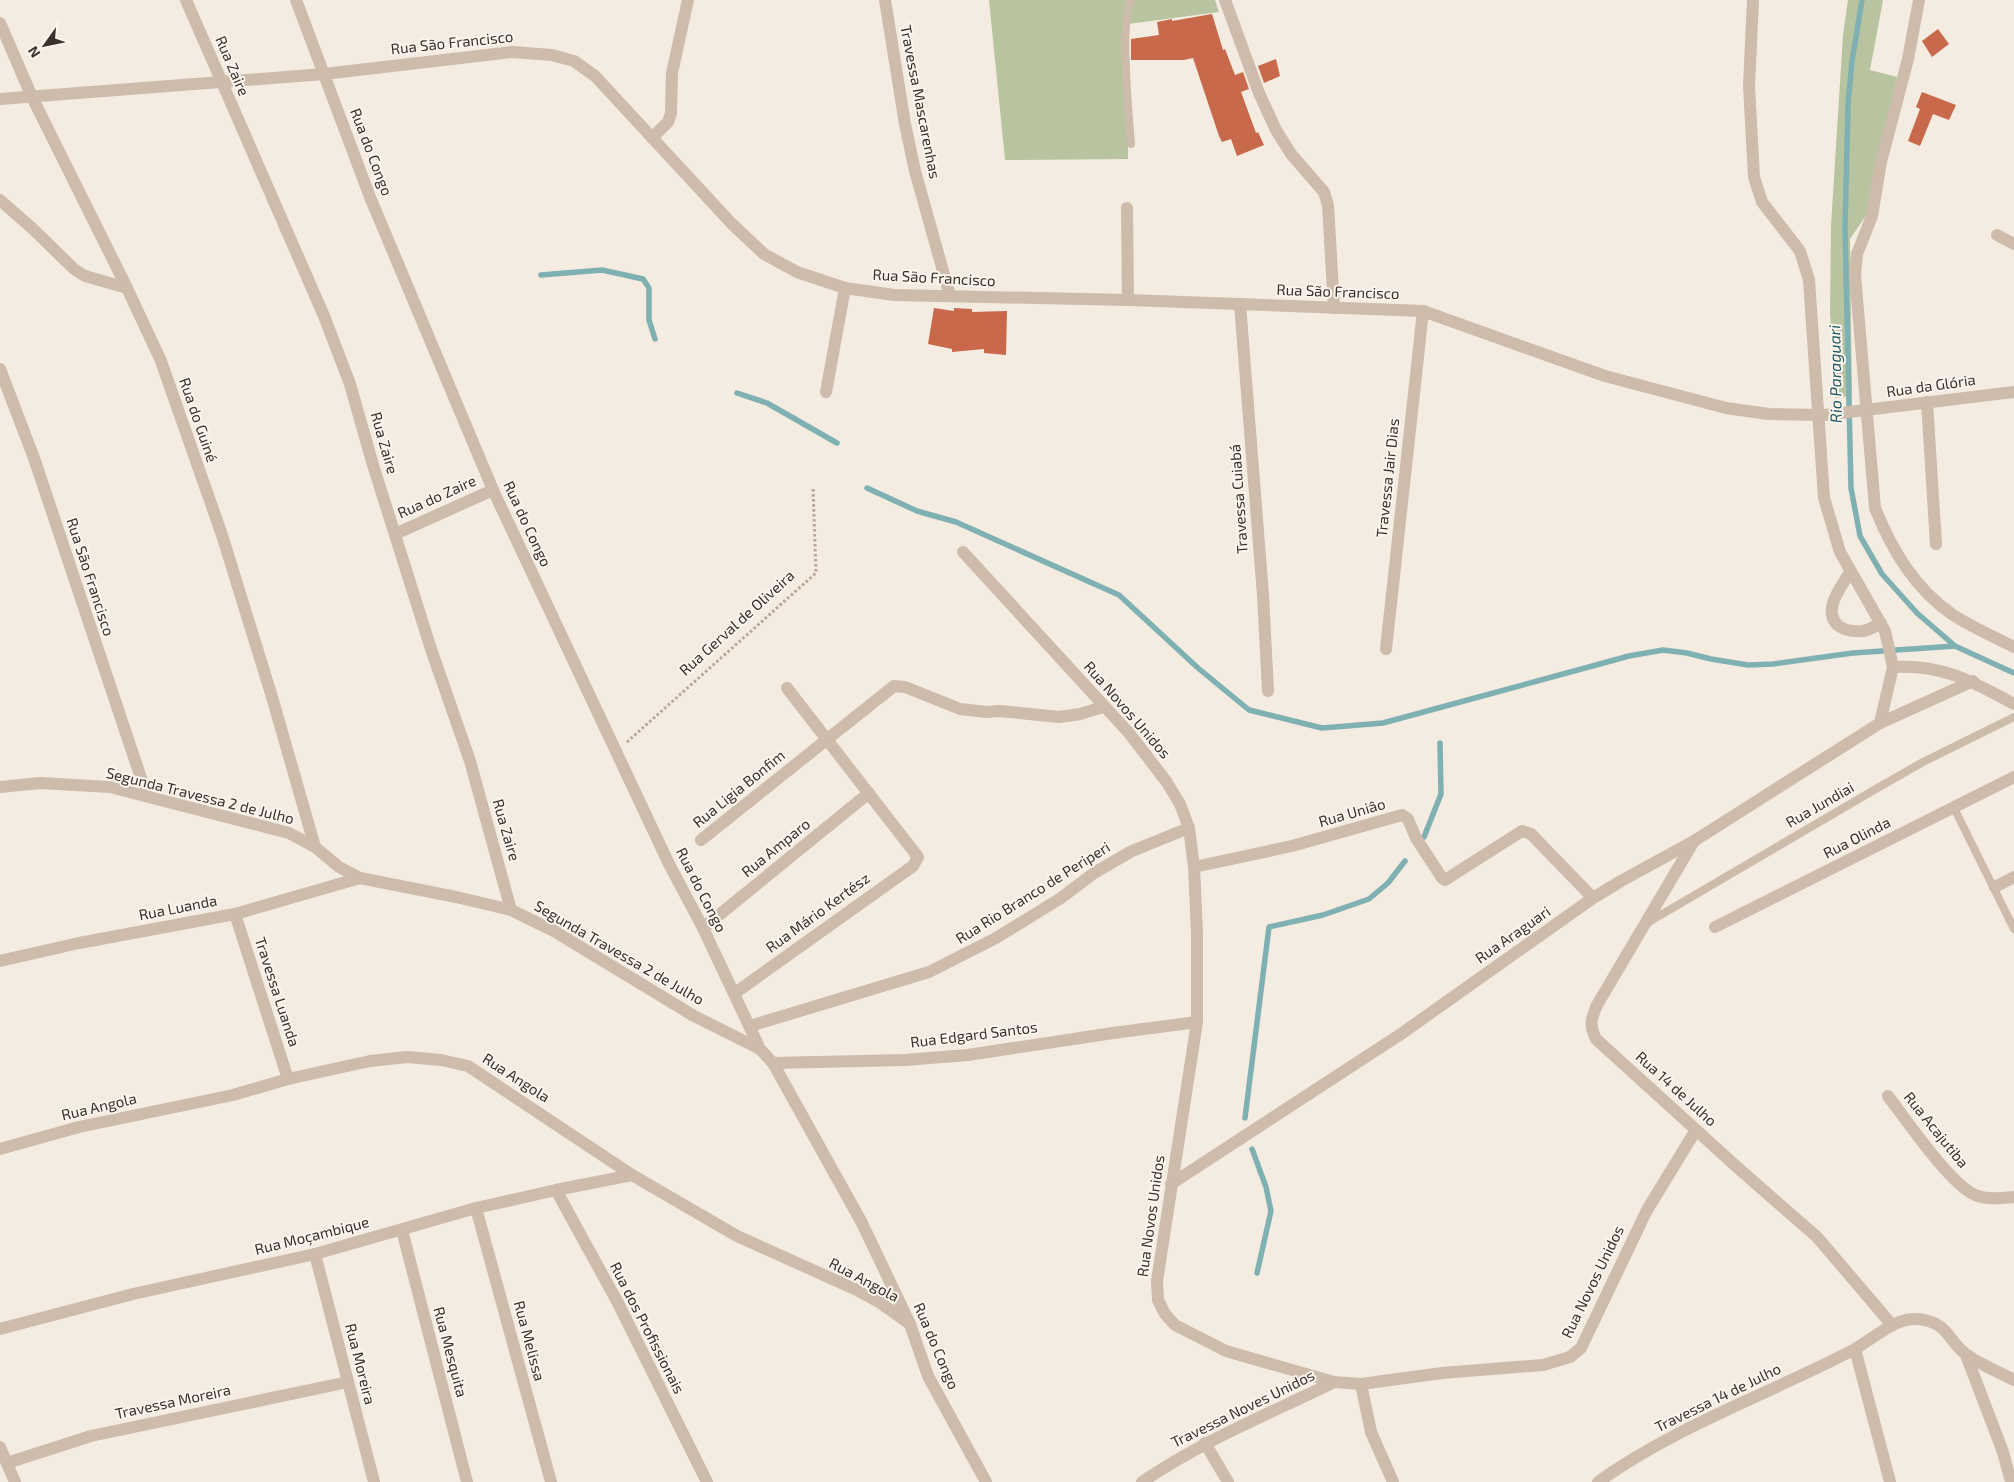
<svg xmlns="http://www.w3.org/2000/svg" width="2014" height="1482" font-family="'Exo 2',sans-serif">
<style>
.green{fill:#b8c4a0}
.lines{fill:none;stroke-linecap:round;stroke-linejoin:round}
.stream{stroke:#7fb0b2;stroke-width:5.5}
.building{fill:#c8694b}
.path{stroke:#b9a596;stroke-width:3;stroke-dasharray:2.5 2.5;stroke-linecap:butt}
.service{stroke:#cdbbac;stroke-width:8}
.minor{stroke:#cdbbac;stroke-width:12}
.tertiary{stroke:#cdbbac;stroke-width:12}
.labels{text-anchor:middle;stroke-width:4;stroke-linejoin:round;paint-order:stroke}
.street-label{font-size:15px;fill:#3b302b;stroke:#fbf5ee}
.water-label{font-size:16px;font-style:italic;fill:#1f5a5e;stroke:#fbf5ee}
</style>
<rect width="100%" height="100%" fill="#f4ebe1"/>
<g class="green">
<path d="M989,0H1215L1219,12L1128,24V159L1005,160Z"/>
<path d="M1848,0H1883L1870,70L1897,77L1867,214L1850,239L1852,396L1835,398L1830,313L1831,225L1843,35Z"/>
</g>
<g class="lines">
<g class="stream">
<path d="M1862,0L1852,61L1848,104L1845,228L1851,488L1860,536L1882,574L1917,613L1955,646L2014,673"/>
<path d="M541,275L602,270L643,279L649,288V320L655,339"/>
<path d="M737,393L767,403L837,443"/>
<path d="M867,488L917,511L956,522L1119,595L1198,668L1249,710L1322,728L1383,723L1629,656L1663,650L1687,653L1711,659L1748,665L1773,664L1853,653L1955,646"/>
<path d="M1424,837L1441,794L1440,743"/>
<path d="M1245,1118L1269,927L1323,915L1369,899L1388,883L1405,861"/>
<path d="M1252,1149L1266,1187L1271,1211L1257,1273"/>
</g>
</g>
<g class="building">
<path d="M1212,14L1223,50L1225,49L1235,75L1243,72L1249,89L1241,92L1256,133L1258,132L1264,145L1237,156L1231,139L1222,142L1219,136L1193,58L1184,60H1131V39L1159,35L1157,22L1172,19V21Z"/>
<path d="M1938,29L1949,44L1932,57L1922,41Z"/>
<path d="M1276,59L1280,76L1264,83L1258,66Z"/>
<path d="M1922,92L1956,105L1949,120L1933,114L1920,146L1908,141L1920,109L1916,107Z"/>
<path d="M934,308L954,311V308L972,309V312L1007,311L1006,355L984,353V349L952,352V349L928,344Z"/>
</g>
<g class="lines">
<path class="path" d="M627,742L816,573L813,488"/>
<g class="service">
<path d="M1131,144C1129,117 1119,20 1131,0"/>
<path d="M1954,808L2014,929"/>
<path d="M1647,923L1874,790L1923,762L2014,717"/>
</g>
<g class="minor">
<path d="M186,0L324,316L350,384L373,465L431,649L470,761L511,910"/>
<path d="M296,0L370,197L493,490L669,864L703,928L760,1049L773,1063L905,1060L968,1055L1113,1033L1197,1022"/>
<path d="M885,0L905,124L915,171L950,296"/>
<path d="M1225,0L1259,93L1276,130L1291,154L1324,192L1328,205L1334,308"/>
<path d="M1753,0L1749,86L1754,177L1762,202L1800,251L1809,280L1824,498L1840,552L1885,631L1893,667L1880,723"/>
<path d="M1919,0L1908,59L1881,162L1872,216L1857,254L1855,275L1875,508C1892,550 1914,588 1953,615C1972,627 1994,637 2014,647"/>
<path d="M0,23L32,97L127,288L161,361L222,535L272,697L315,847"/>
<path d="M0,99L324,74L512,52L552,55L574,61L595,76L732,224L764,254L797,272L845,288L894,295L1128,300L1423,311L1605,376L1726,408L1768,414L1824,415L2014,392"/>
<path d="M652,138L668,122L671,113L672,73L688,0"/>
<path d="M0,200L33,229L74,269L85,276L127,288"/>
<path d="M1127,208L1128,300"/>
<path d="M1997,235L2014,244"/>
<path d="M1240,304L1263,595L1268,691"/>
<path d="M0,369L34,458L147,796"/>
<path d="M826,392L845,288"/>
<path d="M1927,402L1936,544"/>
<path d="M395,534L493,490"/>
<path d="M963,552L1129,733L1166,781L1180,804L1189,828L1194,867L1197,933V1022L1157,1281L1158,1300L1165,1314L1175,1325L1226,1351L1334,1382L1361,1384L1442,1373L1543,1365L1570,1357L1581,1348L1647,1210L1696,1130"/>
<path d="M1850,572C1845,581 1836,592 1833,603C1827,624 1844,633 1863,631C1869,630 1876,626 1881,623"/>
<path d="M1386,649L1423,311"/>
<path d="M1893,667C1942,664 1972,681 2014,704"/>
<path d="M0,787L40,783L110,787L289,833L315,847L339,867L360,878L456,897L511,910L554,931L694,1016L760,1049"/>
<path d="M701,840L894,686L905,687L960,709L986,712L1000,711L1059,717L1080,714L1103,707"/>
<path d="M1694,841L1597,1005C1591,1019 1589,1025 1596,1039L1738,1168L1817,1237L1892,1325"/>
<path d="M1194,867L1292,846L1402,815L1408,819L1416,838L1442,878L1445,880L1522,831L1531,834L1593,898"/>
<path d="M1995,887L2014,877"/>
<path d="M235,914L288,1079"/>
<path d="M1715,927L2014,777"/>
<path d="M703,928L869,793"/>
<path d="M0,961L79,943L235,914L360,878"/>
<path d="M735,993L913,866L918,857L787,688"/>
<path d="M750,1026L929,972L996,938L1061,898L1094,873L1132,851L1189,828"/>
<path d="M773,1063L862,1223L910,1324L928,1376L986,1482"/>
<path d="M1888,1096C1907,1121 1950,1184 1975,1195C1987,1200 2002,1198 2014,1197"/>
<path d="M0,1149L79,1127L233,1095L288,1079L370,1061L407,1057L441,1060L468,1066L632,1175L737,1236L857,1290L879,1302L910,1324"/>
<path d="M1171,1184L1401,1034L1593,898L1621,881L1694,841L1880,723L1973,681"/>
<path d="M556,1190L618,1303L707,1482"/>
<path d="M476,1208L551,1482"/>
<path d="M402,1230L467,1482"/>
<path d="M315,1254L374,1482"/>
<path d="M0,1329L133,1294L315,1254L476,1208L556,1190L632,1175"/>
<path d="M1855,1349L1890,1482"/>
<path d="M1361,1384L1371,1432L1393,1482"/>
<path d="M1205,1443L1228,1482"/>
<path d="M0,1447L15,1482"/>
<path d="M7,1463L91,1436L348,1382"/>
<path d="M1142,1482C1202,1441 1269,1414 1334,1382"/>
<path d="M1598,1482C1676,1426 1769,1394 1853,1350C1872,1340 1895,1317 1917,1319C1950,1322 1946,1340 1967,1355C1981,1365 1999,1372 2014,1380"/>
</g>
<path class="tertiary" d="M1966,1355L2003,1452L2011,1482"/>
</g>
<g class="labels">
<g class="street-label">
<text transform="translate(452 43) rotate(-6)" y="5">Rua São Francisco</text>
<text transform="translate(232 66) rotate(67)" y="5">Rua Zaire</text>
<text transform="translate(920 102) rotate(79)" y="5">Travessa Mascarenhas</text>
<text transform="translate(371 152) rotate(69)" y="5">Rua do Congo</text>
<text transform="translate(934 278) rotate(3)" y="5">Rua São Francisco</text>
<text transform="translate(1338 292) rotate(2)" y="5">Rua São Francisco</text>
<text transform="translate(1931 386) rotate(-8)" y="5">Rua da Glória</text>
<text transform="translate(198 420) rotate(71)" y="5">Rua do Guiné</text>
<text transform="translate(384 443) rotate(74)" y="5">Rua Zaire</text>
<text transform="translate(1388 478) rotate(-84)" y="5">Travessa Jair Dias</text>
<text transform="translate(437 497) rotate(-24)" y="5">Rua do Zaire</text>
<text transform="translate(1239 499) rotate(-94)" y="5">Travessa Cuiabá</text>
<text transform="translate(527 524) rotate(65)" y="5">Rua do Congo</text>
<text transform="translate(90 577) rotate(72)" y="5">Rua São Francisco</text>
<text transform="translate(737 623) rotate(-42)" y="5">Rua Gerval de Oliveira</text>
<text transform="translate(1127 710) rotate(49)" y="5">Rua Novos Unidos</text>
<text transform="translate(739 789) rotate(-39)" y="5">Rua Ligia Bonfim</text>
<text transform="translate(200 796) rotate(14)" y="5">Segunda Travessa 2 de Julho</text>
<text transform="translate(1820 805) rotate(-30)" y="5">Rua Jundiai</text>
<text transform="translate(1352 813) rotate(-16)" y="5">Rua Uniâo</text>
<text transform="translate(506 830) rotate(74)" y="5">Rua Zaire</text>
<text transform="translate(1857 838) rotate(-27)" y="5">Rua Olinda</text>
<text transform="translate(776 848) rotate(-39)" y="5">Rua Amparo</text>
<text transform="translate(701 890) rotate(63)" y="5">Rua do Congo</text>
<text transform="translate(1033 893) rotate(-32)" y="5">Rua Rio Branco de Periperi</text>
<text transform="translate(178 908) rotate(-11)" y="5">Rua Luanda</text>
<text transform="translate(818 913) rotate(-36)" y="5">Rua Mário Kertész</text>
<text transform="translate(1513 935) rotate(-35)" y="5">Rua Araguari</text>
<text transform="translate(619 953) rotate(30)" y="5">Segunda Travessa 2 de Julho</text>
<text transform="translate(277 992) rotate(72)" y="5">Travessa Luanda</text>
<text transform="translate(974 1035) rotate(-7)" y="5">Rua Edgard Santos</text>
<text transform="translate(516 1078) rotate(33)" y="5">Rua Angola</text>
<text transform="translate(1676 1089) rotate(42)" y="5">Rua 14 de Julho</text>
<text transform="translate(99 1107) rotate(-13)" y="5">Rua Angola</text>
<text transform="translate(1936 1130) rotate(51)" y="5">Rua Acajutiba</text>
<text transform="translate(1151 1216) rotate(-82)" y="5">Rua Novos Unidos</text>
<text transform="translate(312 1236) rotate(-14)" y="5">Rua Moçambique</text>
<text transform="translate(864 1280) rotate(28)" y="5">Rua Angola</text>
<text transform="translate(1593 1282) rotate(-64)" y="5">Rua Novos Unidos</text>
<text transform="translate(647 1328) rotate(63)" y="5">Rua dos Profissionais</text>
<text transform="translate(529 1341) rotate(75)" y="5">Rua Melissa</text>
<text transform="translate(936 1346) rotate(67)" y="5">Rua do Congo</text>
<text transform="translate(450 1352) rotate(75)" y="5">Rua Mesquita</text>
<text transform="translate(360 1364) rotate(76)" y="5">Rua Moreira</text>
<text transform="translate(1718 1398) rotate(-26)" y="5">Travessa 14 de Julho</text>
<text transform="translate(173 1402) rotate(-12)" y="5">Travessa Moreira</text>
<text transform="translate(1243 1409) rotate(-26)" y="5">Travessa Noves Unidos</text>
</g>
<g class="water-label">
<text transform="translate(1835 374) rotate(-91)" y="6">Rio Paraguari</text>
</g>
</g>
<g transform="translate(45 45) rotate(237)" stroke="#fbf5ee" stroke-width="4" paint-order="stroke">
<path d="M0-4L9 19L0 12L-9 19Z" fill="#3b302b"/>
<text y="-8" font-size="14" font-weight="bold" text-anchor="middle" fill="#3b302b">N</text>
</g>
</svg>
